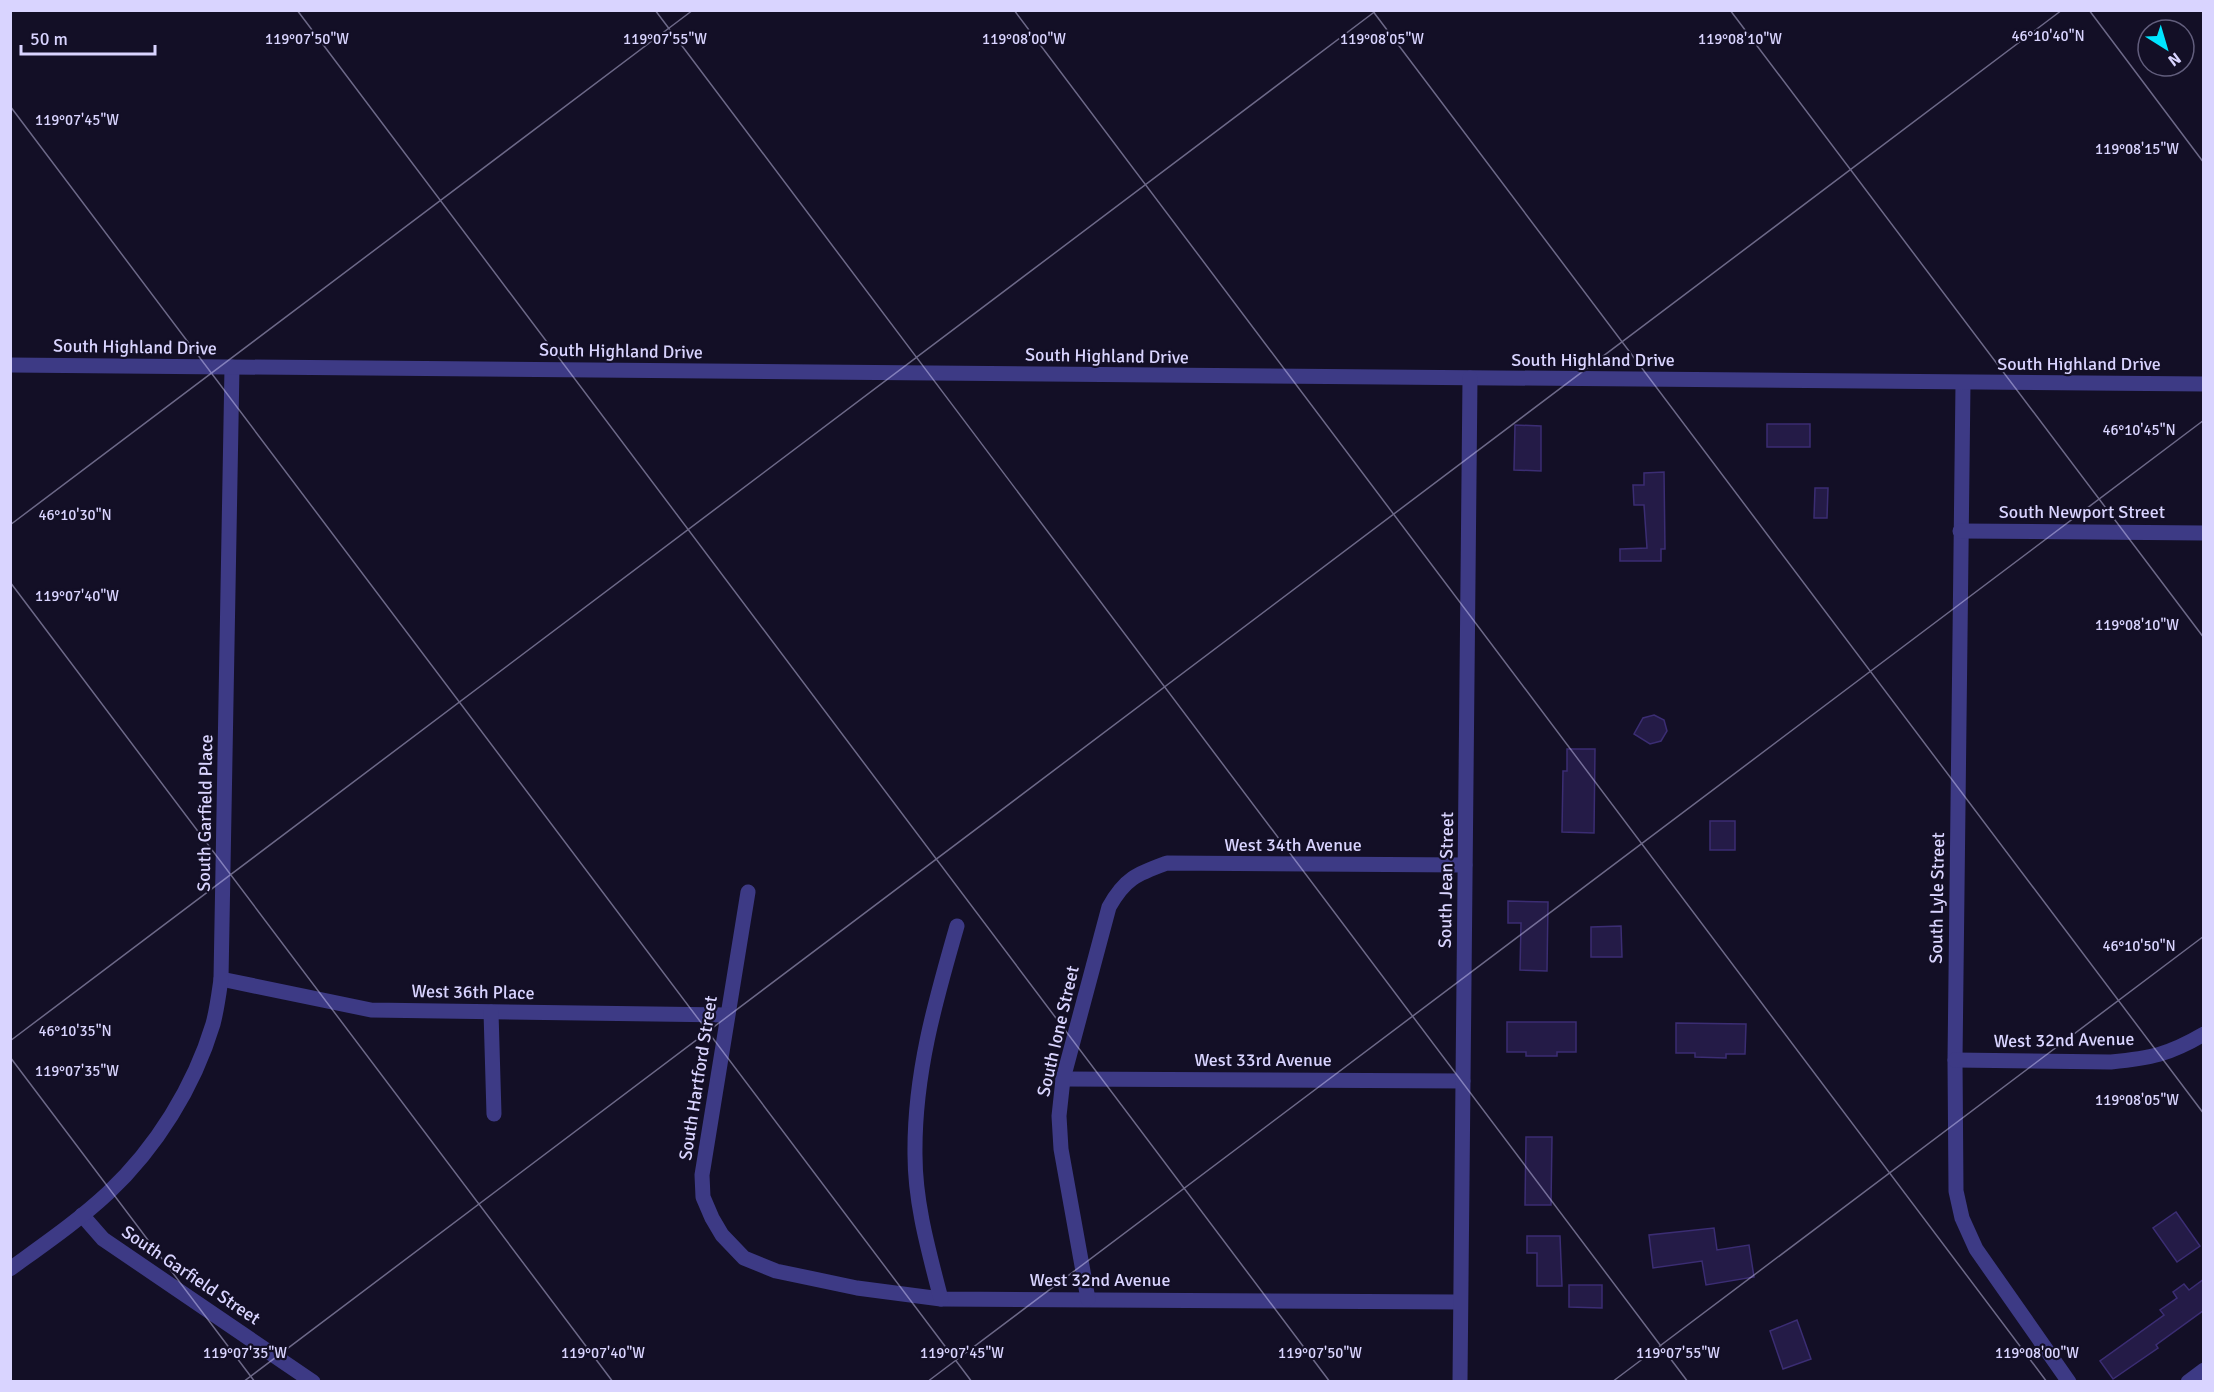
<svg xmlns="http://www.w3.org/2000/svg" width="2214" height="1392" font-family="Signika,sans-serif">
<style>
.building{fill:#241b47;stroke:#3b2d73;stroke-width:1.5}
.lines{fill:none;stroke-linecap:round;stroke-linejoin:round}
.minor{stroke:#3d3a85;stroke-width:15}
.tertiary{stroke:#3d3a85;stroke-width:15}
.ticks{fill:none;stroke:#d9d4ff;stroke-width:1.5;stroke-opacity:0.45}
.labels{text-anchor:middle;stroke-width:4.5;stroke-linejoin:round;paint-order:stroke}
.street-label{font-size:18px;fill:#d9d4ff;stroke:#130f26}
.ticks-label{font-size:15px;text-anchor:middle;fill:#d9d4ff;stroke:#130f26;stroke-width:4.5;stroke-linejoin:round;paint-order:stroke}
</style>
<rect width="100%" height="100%" fill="#130f26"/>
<g class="building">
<rect x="1767" y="424" width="43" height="23"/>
<path d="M1515,425L1541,426V471L1514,470Z"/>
<path d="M1664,472L1665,549H1661V561H1620V549L1647,548L1644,505H1634L1633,485H1644V473Z"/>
<path d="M1815,488H1828L1827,518H1814Z"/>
<path d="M1654,715L1664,720L1667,731L1661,741L1650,744L1634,734L1643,718Z"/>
<path d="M1567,749H1595L1594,833L1562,832L1563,771H1567Z"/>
<rect x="1710" y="821" width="25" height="29"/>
<path d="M1508,901L1548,902L1547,971L1520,970L1521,923H1508Z"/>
<path d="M1621,926L1622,957H1591V927Z"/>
<path d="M1507,1022H1576V1052H1557V1056H1526V1052H1507Z"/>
<path d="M1676,1023L1746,1024L1745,1054H1726V1058L1695,1057V1053H1676Z"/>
<path d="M1526,1137H1552L1551,1205H1525Z"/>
<path d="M2176,1212L2200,1246L2177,1262L2153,1228Z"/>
<path d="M1714,1228L1717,1250L1749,1245L1754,1277L1706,1285L1702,1261L1653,1268L1649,1235Z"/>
<path d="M1527,1236H1560L1562,1286H1537V1253H1527Z"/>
<path d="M2204,1279V1310L2156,1345L2158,1348L2113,1379L2100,1361L2164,1315L2160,1310L2177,1298L2173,1292L2184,1284L2189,1290Z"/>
<path d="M1569,1285H1602V1308L1569,1307Z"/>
<path d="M1797,1320L1811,1359L1783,1369L1770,1331Z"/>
</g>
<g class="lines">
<g class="minor">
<path d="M1963,383L1955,1060L1956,1191L1962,1218L1976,1249L2069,1382"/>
<path d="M1960,531L2204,533"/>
<path d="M748,892L702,1175L703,1197L712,1218L722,1235L744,1258L776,1271L857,1288L941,1299L1460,1302"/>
<path d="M221,979L371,1010L727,1015"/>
<path d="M491,1012L494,1114"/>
<path d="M1955,1060L2111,1062C2151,1058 2168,1055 2204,1034"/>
<path d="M1063,1079L1463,1081"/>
<path d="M82,1215L103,1239L313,1382"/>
<path d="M10,1269C43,1245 78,1221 108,1193C156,1148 194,1087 213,1024C217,1009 219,993 221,979L232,367"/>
<path d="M941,1299C929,1252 915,1204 915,1155C914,1075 935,1002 957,926"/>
<path d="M1088,1299L1061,1149L1059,1116L1063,1079L1109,907C1125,878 1137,874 1167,863L1465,865"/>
<path d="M2188,1382L2204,1370"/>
</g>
<g class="tertiary">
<path d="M10,365L2204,384"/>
<path d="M1460,1382L1470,378"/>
</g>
</g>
<path class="ticks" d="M297,10L1330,1382M655,10L1688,1382M1014,10L2047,1382M1372,10L2204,1114M1730,10L2204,638M2089,10L2204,163M10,106L972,1382M10,525L693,10M10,582L613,1382M10,1041L1377,10M10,1057L255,1382M243,1382L2062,10M927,1382L2204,420M1612,1382L2204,936"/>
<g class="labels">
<g class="street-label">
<text transform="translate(135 347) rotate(1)" y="6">South Highland Drive</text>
<text transform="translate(621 351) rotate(1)" y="6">South Highland Drive</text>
<text transform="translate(1107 356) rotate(1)" y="6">South Highland Drive</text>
<text x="1593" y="366">South Highland Drive</text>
<text x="2079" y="370">South Highland Drive</text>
<text x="2082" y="518">South Newport Street</text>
<text transform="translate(205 813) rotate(-89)" y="6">South Garfield Place</text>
<text x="1293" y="851">West 34th Avenue</text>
<text transform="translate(1446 880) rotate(-89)" y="6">South Jean Street</text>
<text transform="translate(1937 898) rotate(-89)" y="6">South Lyle Street</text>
<text transform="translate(473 992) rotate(1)" y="6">West 36th Place</text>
<text transform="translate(1058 1031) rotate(-77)" y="6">South Ione Street</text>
<text transform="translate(2064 1040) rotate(-1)" y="6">West 32nd Avenue</text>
<text x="1263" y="1066">West 33rd Avenue</text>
<text transform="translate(698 1078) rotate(-81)" y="6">South Hartford Street</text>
<text transform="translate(191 1275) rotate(34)" y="6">South Garfield Street</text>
<text x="1100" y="1286">West 32nd Avenue</text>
</g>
</g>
<g class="ticks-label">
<text x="2048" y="41">46°10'40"N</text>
<text x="1382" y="44">119°08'05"W</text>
<text x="1740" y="44">119°08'10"W</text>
<text x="307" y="44">119°07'50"W</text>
<text x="665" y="44">119°07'55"W</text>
<text x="1024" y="44">119°08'00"W</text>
<text x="77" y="125">119°07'45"W</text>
<text x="2137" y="154">119°08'15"W</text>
<text x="2139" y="435">46°10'45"N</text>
<text x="75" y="520">46°10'30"N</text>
<text x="77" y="601">119°07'40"W</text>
<text x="2137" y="630">119°08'10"W</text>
<text x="2139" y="951">46°10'50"N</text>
<text x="75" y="1036">46°10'35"N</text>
<text x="77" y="1076">119°07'35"W</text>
<text x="2137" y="1105">119°08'05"W</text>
<text x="245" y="1358">119°07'35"W</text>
<text x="603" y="1358">119°07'40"W</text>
<text x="962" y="1358">119°07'45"W</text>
<text x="1320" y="1358">119°07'50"W</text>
<text x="1678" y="1358">119°07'55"W</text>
<text x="2037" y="1358">119°08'00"W</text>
</g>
<rect width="2214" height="1392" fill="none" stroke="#d9d4ff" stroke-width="24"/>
<g transform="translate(2166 48) rotate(143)"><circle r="28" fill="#130f26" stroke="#625e7d" stroke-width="1.5"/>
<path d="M0-4.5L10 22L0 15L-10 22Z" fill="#00e5ff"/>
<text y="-9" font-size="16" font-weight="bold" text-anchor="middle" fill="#d9d4ff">N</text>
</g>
<path d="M21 45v9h134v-9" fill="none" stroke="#d9d4ff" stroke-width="3"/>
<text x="30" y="45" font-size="18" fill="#d9d4ff" stroke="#130f26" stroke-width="4.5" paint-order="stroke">50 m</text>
</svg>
